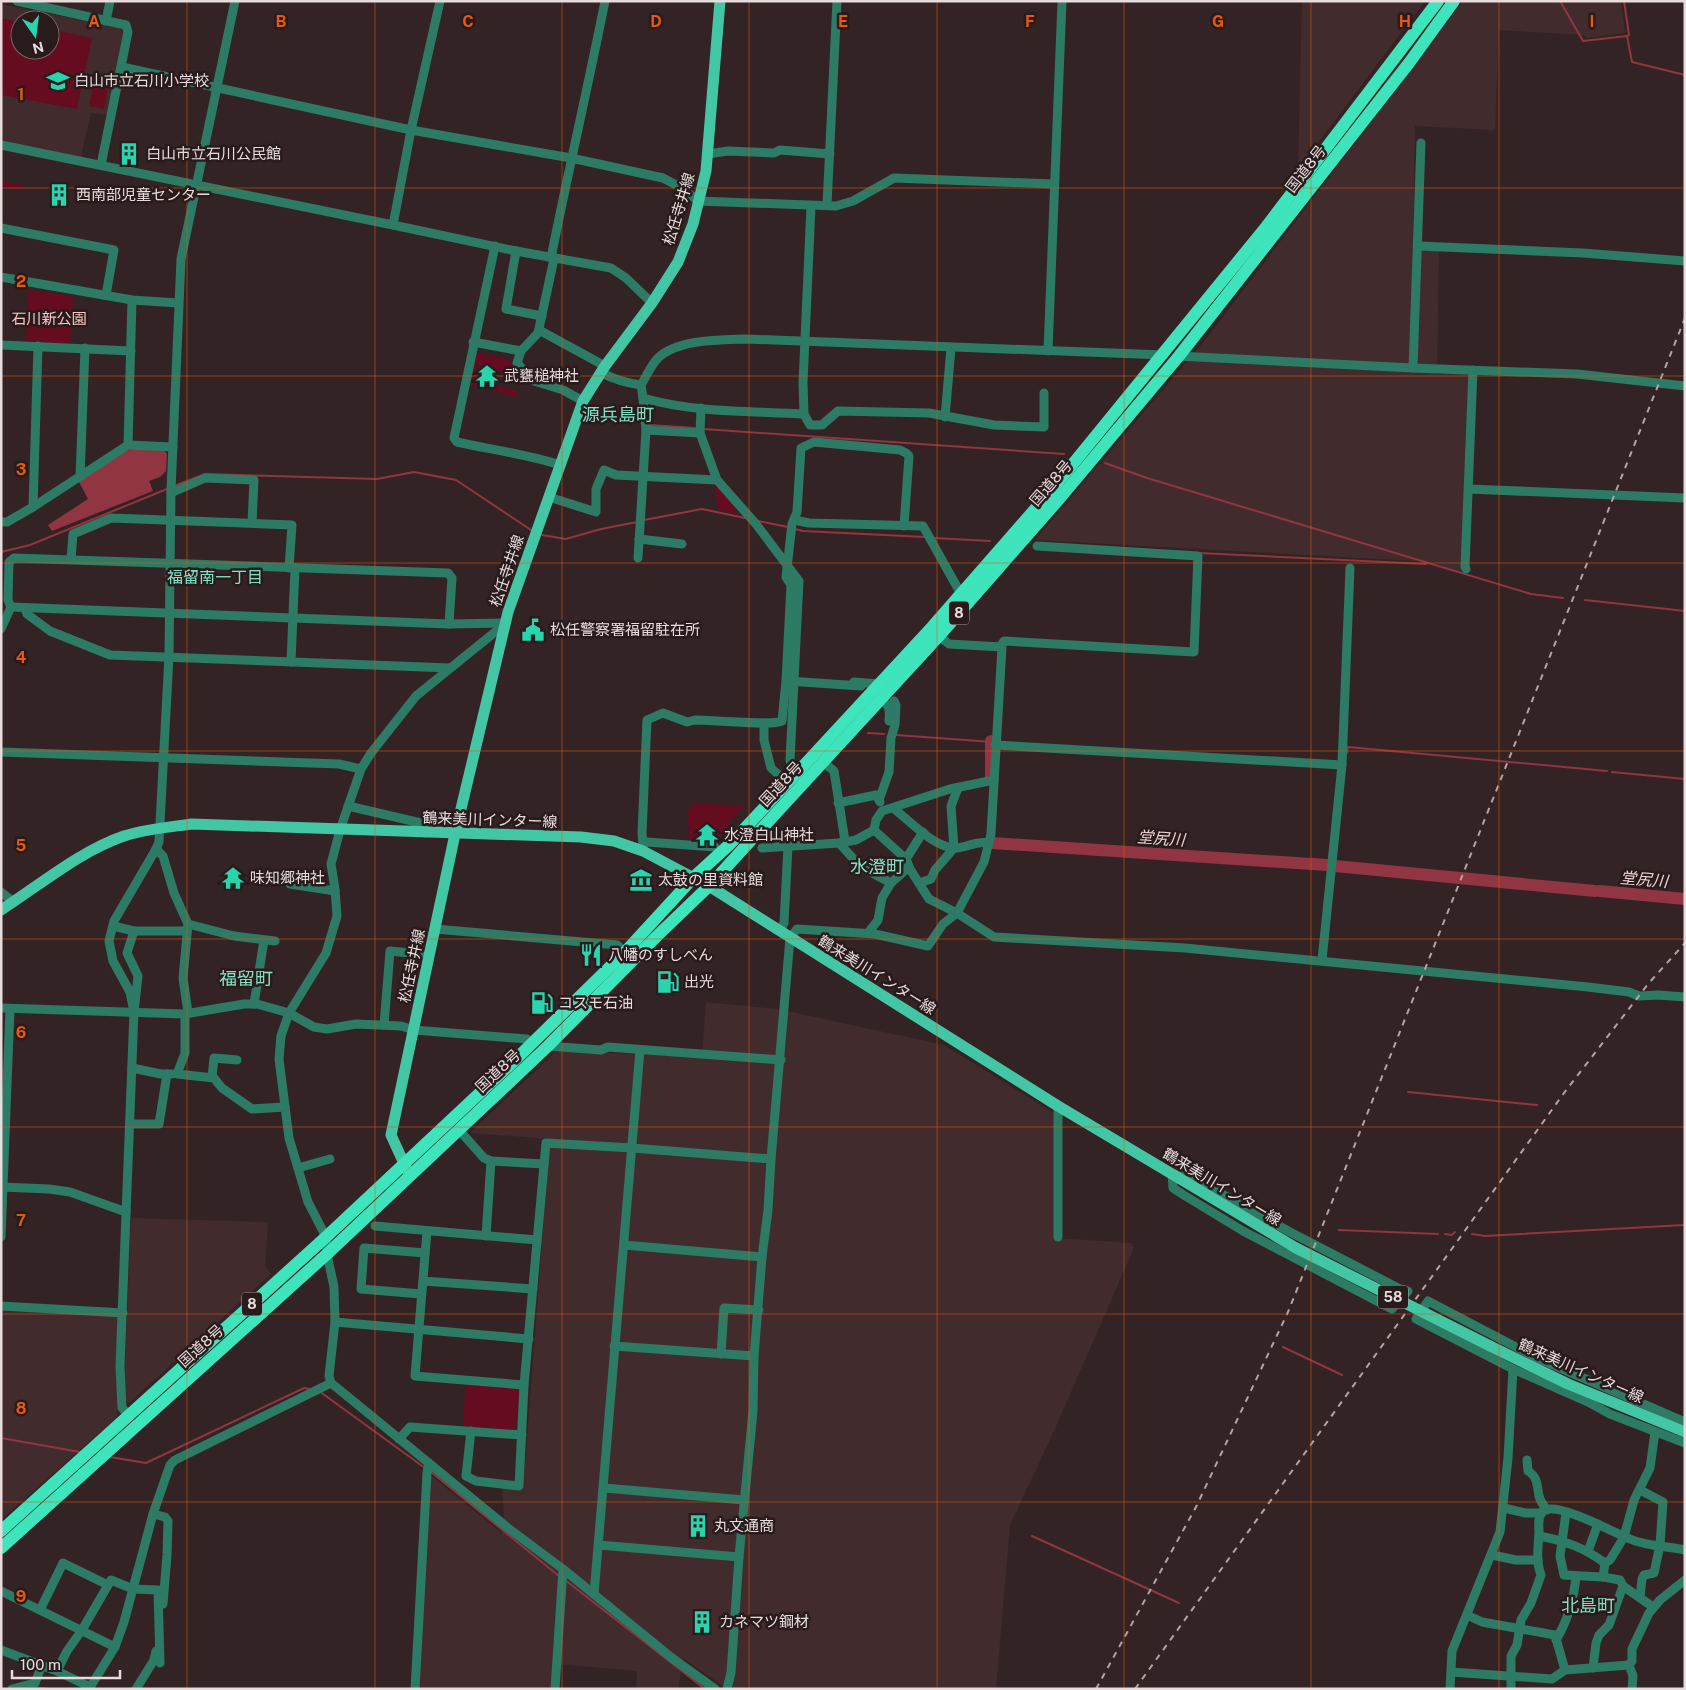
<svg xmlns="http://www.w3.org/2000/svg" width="1686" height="1690" font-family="'Public Sans','Noto Sans JP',sans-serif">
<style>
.built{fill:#422b2d;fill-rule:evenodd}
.green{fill:#660c20}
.water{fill:#903541}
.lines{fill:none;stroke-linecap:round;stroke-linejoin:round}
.stream{stroke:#903541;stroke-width:2}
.river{stroke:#903541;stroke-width:12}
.minor{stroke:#2d7a65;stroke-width:9}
.major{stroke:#43c6a4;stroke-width:11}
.highway{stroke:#3ee5bc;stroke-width:12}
.rail{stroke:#b1a4a5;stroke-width:2;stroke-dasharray:6 6;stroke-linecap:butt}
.major-bridge{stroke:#43c6a4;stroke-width:11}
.grid{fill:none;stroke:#e8590c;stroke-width:1;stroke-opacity:0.55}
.labels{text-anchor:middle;stroke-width:5;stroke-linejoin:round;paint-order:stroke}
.shield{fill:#291a1b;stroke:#aea1a2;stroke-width:1}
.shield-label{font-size:14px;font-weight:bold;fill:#e7dbdc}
.poi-label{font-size:15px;fill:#e7dbdc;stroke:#291a1b;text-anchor:start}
.street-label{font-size:15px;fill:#e7dbdc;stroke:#291a1b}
.park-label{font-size:15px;fill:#f9c3c5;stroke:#291a1b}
.neighbourhood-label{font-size:16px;fill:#82e1c4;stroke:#291a1b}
.water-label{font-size:16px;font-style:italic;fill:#eed3d4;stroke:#291a1b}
.quarter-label{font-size:18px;fill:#82e1c4;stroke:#291a1b}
.grid-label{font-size:16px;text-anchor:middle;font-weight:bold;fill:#e8590c;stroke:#291a1b;stroke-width:5;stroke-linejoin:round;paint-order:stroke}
</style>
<rect width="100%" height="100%" fill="#342324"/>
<g class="built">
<path d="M1302,1H1425L1298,169Z"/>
<path d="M1463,1H1621L1625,33L1587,38L1583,35L1499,30L1495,130L1415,126L1413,251H1439L1437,374H1470L1461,574L1433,562L1035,540L1206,339Z"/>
<path d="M1,4L120,28L124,35L107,115L91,113L81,157L1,141ZM20,20H50V50H20Z"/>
<path d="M706,1002L778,1009L944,1045L1054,1113L1056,1238L1131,1243L1134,1248L1054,1431L1010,1525L996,1689H727L683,1658L678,1689H636L637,1671L557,1664L554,1689H417L429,1474L502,1533L504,1514L502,1487L523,1490L550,1139L470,1133L556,1051L702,1056Z"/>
<path d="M131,1218L268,1222L265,1266L271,1274L130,1402H127L124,1392V1383Z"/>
<path d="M1,1311L116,1316L120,1321L117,1417L1,1520Z"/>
</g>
<g class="green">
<path d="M1,18L20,22V50H50V29L92,38L77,109L1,95Z"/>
<path d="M94,80L109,82L104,109L89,106Z"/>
<path d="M1,181L23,185L22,190L1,187Z"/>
<path d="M28,290L73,296L70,344L26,342Z"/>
<path d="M476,352L510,360L520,378L477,364L474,381L518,390L516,397L469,384Z"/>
<path d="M715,483L740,514L718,510L714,484Z"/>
<path d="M695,803L743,806L714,843L689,841L688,810Z"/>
<path d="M466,1384L516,1388L519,1391L516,1427L513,1430L463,1426Z"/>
</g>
<path class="water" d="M135,449L164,450L167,454L166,471L160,477L149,481L153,491L52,531L48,525L88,499L79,482L125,451Z"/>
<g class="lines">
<g class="stream">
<path d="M1560,1L1583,41L1627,36"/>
<path d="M1624,1L1629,35L1627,36L1632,62L1685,75"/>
<path d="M650,425L695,428"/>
<path d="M704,429L1064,454"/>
<path d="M1105,463L1147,478L1531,594L1563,598"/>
<path d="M174,486L205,474L377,479L414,472L456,480L531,530"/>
<path d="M644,520L702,509L745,518"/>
<path d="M758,521L788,527"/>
<path d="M795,529L803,531L925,537"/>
<path d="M542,535L566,539L601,529L637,522"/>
<path d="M934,538L990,541"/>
<path d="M1,552L30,545L167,489"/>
<path d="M1199,553L1426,564"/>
<path d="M1585,600L1685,611"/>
<path d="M868,733L884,734"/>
<path d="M896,735L993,742"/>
<path d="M1347,753L1348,747L1607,771"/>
<path d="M1612,772L1685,779"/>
<path d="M1408,1092L1537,1105"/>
<path d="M1339,1230L1438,1234"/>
<path d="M1445,1234L1452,1235L1455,1232"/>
<path d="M1472,1234L1485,1236L1685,1225"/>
<path d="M1283,1347L1342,1375"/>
<path d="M319,1391L425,1468"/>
<path d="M1,1438L80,1452"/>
<path d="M110,1457L146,1463L304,1388L310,1389"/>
<path d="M431,1472L559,1576"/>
<path d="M1032,1536L1179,1603"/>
<path d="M565,1580L705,1689"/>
<path d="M34,1687L49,1689"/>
</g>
<g class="river">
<path d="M991,778V741"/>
<path d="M992,843L1327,865"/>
<path d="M1335,866L1595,891"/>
<path d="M1600,891L1685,899"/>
</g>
<g class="minor">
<path d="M17,1L126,25L128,32L101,165"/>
<path d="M106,21L110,1"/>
<path d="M122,67L411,130L571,158L663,178L682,188L698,201L836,206L853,201L894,178L1054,184"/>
<path d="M1,145L393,225L516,251L611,268L626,278L652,303"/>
<path d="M708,154L728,151L774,153L780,150L830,154"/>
<path d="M827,205L837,1"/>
<path d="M811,206L803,383L804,414L810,425H822L838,411L929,413L994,425L1044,427V393"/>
<path d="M393,225L411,130L440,1"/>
<path d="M1,228L114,250L106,295"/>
<path d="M495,246L454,438L457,442C492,450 527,454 560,465"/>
<path d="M1418,246L1583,253L1685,261"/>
<path d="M516,251L506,309L542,316"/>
<path d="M551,258C568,172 588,87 605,1"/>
<path d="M554,259L538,333L521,351L517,363L534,381L563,390L583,401"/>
<path d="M1,277L132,300L178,303"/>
<path d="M539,330L605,366"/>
<path d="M473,342L521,351"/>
<path d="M1,345L131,351"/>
<path d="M1048,351L1062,1"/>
<path d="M1177,356L1413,368L1577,374L1685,386"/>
<path d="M1413,368L1421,143"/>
<path d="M600,372C613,379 626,383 641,385C646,377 651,365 658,358C678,339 720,340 746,339L1164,355"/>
<path d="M641,385L643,398C695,413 751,411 804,414"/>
<path d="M701,408L700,433L717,480L756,524L799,581L790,760L794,776"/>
<path d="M945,417L951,348"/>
<path d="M646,430L700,433"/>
<path d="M128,445L132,300"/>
<path d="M80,477L85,348"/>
<path d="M1469,489L1685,498"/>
<path d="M171,493L205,478L254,480L252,523"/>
<path d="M549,497L596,512V489L604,470L616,475L717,480"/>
<path d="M33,507L38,346"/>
<path d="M794,520L809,523L923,526L961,594"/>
<path d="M1,522H7L33,507L128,445L173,447"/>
<path d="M639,539L682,544"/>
<path d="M638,558L646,430L643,398"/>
<path d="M71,559L73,534L111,518L292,525L289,568"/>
<path d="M1466,569L1465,567L1473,370"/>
<path d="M11,607L8,600L9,562L14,558L448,573L452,578L449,624"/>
<path d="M11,607L449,624L506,623"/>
<path d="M25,608L27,614L50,631L110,655L450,668"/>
<path d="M505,624L416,696L371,753L361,769L340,830L331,864L335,889L337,916L326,953L289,1013L281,1036L279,1059L289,1138L308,1202L326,1237L327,1254L334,1287L335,1322L329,1376L331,1383L341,1391L508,1528L563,1569L672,1658L715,1689"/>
<path d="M1,629L11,607"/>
<path d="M1000,647L1004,641L1194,652L1198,556L1037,546"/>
<path d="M291,662L295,568"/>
<path d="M788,681L861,686"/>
<path d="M854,682L879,684"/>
<path d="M880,699C890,705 890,711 889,721"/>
<path d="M764,723V740L771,768L788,783"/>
<path d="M995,745L1342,765"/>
<path d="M1,752L339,764L361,769"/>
<path d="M823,762L834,771L845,841"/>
<path d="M879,800L889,772L891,738L895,725L896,705L894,701"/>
<path d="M838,803L876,795L880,802"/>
<path d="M348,806L421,823L425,833"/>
<path d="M893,808C910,821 933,847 955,848C967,848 977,840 989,843"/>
<path d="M874,830L906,859L910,869L929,899L957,913L994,937L1185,948L1588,987L1629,992L1639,996L1658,995L1685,997"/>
<path d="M874,830L876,820L882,811L950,789L994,780"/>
<path d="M839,843L861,867L891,883"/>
<path d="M643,845L642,833L647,720L663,713L687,722L695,720C710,720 773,726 782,721L786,681L791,585L786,577L792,524L797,512L801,448L814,442L900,450L906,453L909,456L904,526"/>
<path d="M639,848L647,842L715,847"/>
<path d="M762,848L839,843L856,840L874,830"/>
<path d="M156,849L163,856L174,893L188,924L183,978L188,1013"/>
<path d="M906,859L923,832"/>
<path d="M919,883L931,879L935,870L954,848L951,806L958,788"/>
<path d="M290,884L335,891"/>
<path d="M1,892L14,902"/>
<path d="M188,924L234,936L275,941"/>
<path d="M113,926L134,931H187"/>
<path d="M435,929L617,945L625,952"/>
<path d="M780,930L784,923L788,846"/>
<path d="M868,933L878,920L882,898L891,883L909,867"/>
<path d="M1322,960L1342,765L1350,568"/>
<path d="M254,1004L264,940"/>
<path d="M1,1008L185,1014L244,1004H257L289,1013L314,1027L327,1029L356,1024L401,1026L414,1030L527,1039"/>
<path d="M134,1012L130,992L113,961L109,941L114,921L156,849L159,842L169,656L171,490L181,259L235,1"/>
<path d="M185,1014V1053L177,1074L214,1078L222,1088L252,1109L285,1107"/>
<path d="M384,1025L390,951L429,955"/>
<path d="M548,1046L601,1050L608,1047L781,1060"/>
<path d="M132,1068L161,1074H172"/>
<path d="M212,1077L214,1058L237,1060"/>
<path d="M1058,1106V1237"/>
<path d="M130,1124H159L167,1074"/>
<path d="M459,1130L484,1158L491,1161L544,1164"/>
<path d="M298,1168L330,1159"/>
<path d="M1172,1174L1188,1175L1290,1232L1400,1289L1408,1291L1392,1309L1243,1231L1182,1194L1173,1188Z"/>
<path d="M1,1187L49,1189L70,1192L126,1212"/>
<path d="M375,1226L537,1240"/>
<path d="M427,1231L415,1376L524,1385"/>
<path d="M486,1236L491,1161"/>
<path d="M1,1237L10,1009"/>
<path d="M624,1245L762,1257"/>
<path d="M423,1281L533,1289"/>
<path d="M421,1294L361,1289L364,1248L425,1253"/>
<path d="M1,1306L123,1313"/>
<path d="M335,1322L529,1339"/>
<path d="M614,1346L754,1356"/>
<path d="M721,1354L724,1308L759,1310"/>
<path d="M129,1415L122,1408L120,1366L134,1012L138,976L127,953L134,931"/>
<path d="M1685,1422L1537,1358L1428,1301L1416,1319L1513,1369L1590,1403L1610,1414L1685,1443"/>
<path d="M471,1431L466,1476L476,1481L519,1486L524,1385L546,1143L632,1148L771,1159"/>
<path d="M399,1439L410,1427L522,1435"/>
<path d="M1527,1460L1528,1471C1538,1477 1537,1486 1539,1496C1540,1501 1543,1505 1547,1510"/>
<path d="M604,1488L744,1500"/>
<path d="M1504,1508L1526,1513H1542"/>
<path d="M1566,1513L1560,1556L1564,1575L1603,1577L1620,1580L1623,1586L1653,1607"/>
<path d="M153,1514L165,1517L168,1521L167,1555L163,1604"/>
<path d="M1539,1536C1565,1541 1583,1547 1605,1563L1603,1577"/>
<path d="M599,1545L739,1557"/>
<path d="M1588,1551L1598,1524"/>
<path d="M1492,1555L1516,1560H1538"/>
<path d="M1605,1563L1610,1560L1624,1537L1634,1500L1650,1468L1655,1432"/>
<path d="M1,1591L115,1647"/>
<path d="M594,1594L640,1050"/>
<path d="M1640,1597L1642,1579L1644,1575L1654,1573L1660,1545L1663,1502L1640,1490"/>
<path d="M40,1610L63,1563L108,1585"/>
<path d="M1467,1615L1482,1622L1555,1635L1565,1670"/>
<path d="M1556,1640C1568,1620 1574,1599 1576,1576"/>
<path d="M1,1650L57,1671"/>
<path d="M1593,1668L1596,1643L1599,1635L1609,1625L1623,1586"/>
<path d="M1451,1672L1552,1679L1565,1670L1629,1665"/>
<path d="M90,1687L57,1671L67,1651L82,1630L111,1580L133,1589L158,1590L160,1663"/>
<path d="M12,1689L35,1683L42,1665"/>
<path d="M89,1689L115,1647L124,1622L153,1514L170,1465L175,1460L331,1383"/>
<path d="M136,1689L154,1660L156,1651"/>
<path d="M415,1689L427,1473L429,1463"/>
<path d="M555,1689L563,1569"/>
<path d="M727,1689L731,1673L739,1557L753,1411L754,1356L762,1257L768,1210L771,1159L790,938L797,929L875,934L928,946L943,924L957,913L984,862L991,834L1002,647L949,644L939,636"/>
<path d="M1450,1689L1452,1651L1500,1532L1508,1458L1513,1369"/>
<path d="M1511,1689V1656L1517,1645L1521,1620L1531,1603L1541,1575C1536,1562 1538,1547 1539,1533C1539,1526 1537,1517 1543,1511C1556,1501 1611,1531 1625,1537C1644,1546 1665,1546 1685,1550"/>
<path d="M1632,1689L1633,1676L1629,1665L1632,1661V1649L1649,1613L1660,1600L1685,1580"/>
</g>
<g class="major">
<path d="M1,910C40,885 80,851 124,836C146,829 170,827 192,824L581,837L614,841L643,851L709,886L1058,1106L1296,1248"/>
<path d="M407,1170L391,1135L455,834L508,612L583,401L605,366L652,303L678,262L693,224L706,171L720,1"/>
<path d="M1490,1346L1568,1384L1685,1432"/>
</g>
<g class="highway">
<path d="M1,1531L326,1237L513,1062L625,952L694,877L730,844L794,776L932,627L1050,492L1266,227L1438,1"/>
<path d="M1,1548L327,1254L548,1046L656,937L709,886L939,636L1060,498L1179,356L1409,63L1454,1"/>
</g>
<g class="rail">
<path d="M1096,1689L1196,1507L1288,1312L1685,318"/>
<path d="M1135,1689L1564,1093L1648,984L1685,943"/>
</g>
<path class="major-bridge" d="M1296,1248L1490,1346"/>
</g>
<path class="grid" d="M187,1V1689M375,1V1689M562,1V1689M749,1V1689M937,1V1689M1124,1V1689M1311,1V1689M1499,1V1689M1,188H1685M1,376H1685M1,563H1685M1,751H1685M1,939H1685M1,1127H1685M1,1314H1685M1,1502H1685"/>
<defs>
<symbol id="school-bare" viewBox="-9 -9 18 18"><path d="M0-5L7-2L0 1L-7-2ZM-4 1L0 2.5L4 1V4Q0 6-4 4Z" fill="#28d5ad" stroke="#291a1b" stroke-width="2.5" paint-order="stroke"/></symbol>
<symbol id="building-bare" viewBox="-9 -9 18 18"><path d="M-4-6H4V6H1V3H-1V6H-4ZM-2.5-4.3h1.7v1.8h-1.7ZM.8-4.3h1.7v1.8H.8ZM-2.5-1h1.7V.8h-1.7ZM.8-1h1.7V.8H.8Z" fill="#28d5ad" stroke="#291a1b" stroke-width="2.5" paint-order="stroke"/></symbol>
<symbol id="temple-bare" viewBox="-9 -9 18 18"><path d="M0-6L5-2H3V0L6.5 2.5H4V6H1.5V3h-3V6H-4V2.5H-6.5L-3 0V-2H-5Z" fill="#28d5ad" stroke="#291a1b" stroke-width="2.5" paint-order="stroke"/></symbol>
<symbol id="civic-bare" viewBox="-9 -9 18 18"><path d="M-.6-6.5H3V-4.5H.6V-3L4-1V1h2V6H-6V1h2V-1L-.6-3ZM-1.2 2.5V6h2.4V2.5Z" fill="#28d5ad" stroke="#291a1b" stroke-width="2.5" paint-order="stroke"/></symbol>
<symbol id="museum-bare" viewBox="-9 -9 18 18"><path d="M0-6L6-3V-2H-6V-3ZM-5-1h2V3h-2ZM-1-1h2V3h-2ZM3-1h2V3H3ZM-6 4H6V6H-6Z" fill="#28d5ad" stroke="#291a1b" stroke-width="2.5" paint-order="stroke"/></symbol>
<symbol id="restaurant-bare" viewBox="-9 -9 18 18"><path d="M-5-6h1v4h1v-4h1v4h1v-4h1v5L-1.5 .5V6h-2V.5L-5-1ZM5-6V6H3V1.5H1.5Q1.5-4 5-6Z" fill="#28d5ad" stroke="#291a1b" stroke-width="2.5" paint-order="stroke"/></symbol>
<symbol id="fuel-bare" viewBox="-9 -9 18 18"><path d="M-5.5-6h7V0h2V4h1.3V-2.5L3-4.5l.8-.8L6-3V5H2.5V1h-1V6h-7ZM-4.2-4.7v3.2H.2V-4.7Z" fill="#28d5ad" stroke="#291a1b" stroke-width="2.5" paint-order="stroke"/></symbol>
</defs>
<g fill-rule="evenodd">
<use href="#school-bare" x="42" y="65" width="32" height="32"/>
<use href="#building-bare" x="113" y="138" width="32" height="32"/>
<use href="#building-bare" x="43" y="179" width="32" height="32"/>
<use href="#temple-bare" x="471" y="360" width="32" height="32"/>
<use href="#civic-bare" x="517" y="614" width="32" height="32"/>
<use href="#temple-bare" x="691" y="819" width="32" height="32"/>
<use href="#temple-bare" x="217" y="862" width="32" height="32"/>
<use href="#museum-bare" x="625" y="864" width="32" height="32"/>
<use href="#restaurant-bare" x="575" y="939" width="32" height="32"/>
<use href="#fuel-bare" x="652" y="966" width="32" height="32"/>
<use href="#fuel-bare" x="526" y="987" width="32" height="32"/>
<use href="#building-bare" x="682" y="1510" width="32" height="32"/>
<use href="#building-bare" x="686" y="1606" width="32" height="32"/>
</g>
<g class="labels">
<g class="shield">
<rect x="949" y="601.5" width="20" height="23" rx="4"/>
<rect x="1378" y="1285.5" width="30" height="23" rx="4"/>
<rect x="242" y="1292.5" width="20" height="23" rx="4"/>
</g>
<g class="shield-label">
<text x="959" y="618">8</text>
<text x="1393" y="1302">58</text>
<text x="252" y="1309">8</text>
</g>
<g class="poi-label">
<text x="74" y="86">白山市立石川小学校</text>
<text x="146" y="159">白山市立石川公民館</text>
<text x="76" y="200">西南部児童センター</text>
<text x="504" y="381">武甕槌神社</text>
<text x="550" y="635">松任警察署福留駐在所</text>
<text x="724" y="840">水澄白山神社</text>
<text x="250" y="883">味知郷神社</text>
<text x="658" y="885">太鼓の里資料館</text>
<text x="608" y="960">八幡のすしべん</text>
<text x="684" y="987">出光</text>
<text x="558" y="1008">コスモ石油</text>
<text x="714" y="1531">丸文通商</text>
<text x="719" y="1627">カネマツ鋼材</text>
</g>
<g class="street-label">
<text transform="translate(1306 169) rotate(-52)" y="5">国道8号</text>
<text transform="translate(679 209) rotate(-73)" y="5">松任寺井線</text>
<text transform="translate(1051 483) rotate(-49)" y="5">国道8号</text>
<text transform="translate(507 571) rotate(-71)" y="5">松任寺井線</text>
<text transform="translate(781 784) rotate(-47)" y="5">国道8号</text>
<text transform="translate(490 820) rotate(2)" y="5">鶴来美川インター線</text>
<text transform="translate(412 966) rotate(-78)" y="5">松任寺井線</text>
<text transform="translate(877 975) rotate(32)" y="5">鶴来美川インター線</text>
<text transform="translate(498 1071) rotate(-43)" y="5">国道8号</text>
<text transform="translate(1222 1187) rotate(31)" y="5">鶴来美川インター線</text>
<text transform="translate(201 1346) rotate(-42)" y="5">国道8号</text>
<text transform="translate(1581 1371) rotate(24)" y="5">鶴来美川インター線</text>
</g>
<g class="park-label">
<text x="49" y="324">石川新公園</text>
</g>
<g class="neighbourhood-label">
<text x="215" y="583">福留南一丁目</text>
</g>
<g class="water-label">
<text transform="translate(1161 838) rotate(4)" y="6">堂尻川</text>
<text transform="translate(1644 879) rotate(5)" y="6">堂尻川</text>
</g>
<g class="quarter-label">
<text x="618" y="421">源兵島町</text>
<text x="877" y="873">水澄町</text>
<text x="246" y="985">福留町</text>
<text x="1588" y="1612">北島町</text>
</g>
</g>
<g class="grid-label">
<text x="94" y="27">A</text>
<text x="281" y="27">B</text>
<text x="468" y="27">C</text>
<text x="656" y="27">D</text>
<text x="843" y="27">E</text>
<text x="1030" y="27">F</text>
<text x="1218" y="27">G</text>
<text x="1405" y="27">H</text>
<text x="1592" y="27">I</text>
<text x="21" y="100">1</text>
<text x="21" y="287">2</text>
<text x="21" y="475">3</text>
<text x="21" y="663">4</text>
<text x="21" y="851">5</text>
<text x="21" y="1038">6</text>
<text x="21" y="1226">7</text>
<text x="21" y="1414">8</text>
<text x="21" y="1602">9</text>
</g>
<rect width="1686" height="1690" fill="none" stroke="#e7dbdc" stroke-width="5"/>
<g transform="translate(35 35) rotate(166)"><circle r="24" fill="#291a1b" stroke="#756768"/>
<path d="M0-4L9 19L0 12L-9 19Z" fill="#28d5ad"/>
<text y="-8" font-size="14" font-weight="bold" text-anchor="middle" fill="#e7dbdc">N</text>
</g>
<path d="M12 1670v8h108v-8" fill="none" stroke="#e7dbdc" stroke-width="2.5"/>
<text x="20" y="1670" font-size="15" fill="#e7dbdc" stroke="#291a1b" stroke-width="4" paint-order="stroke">100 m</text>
</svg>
